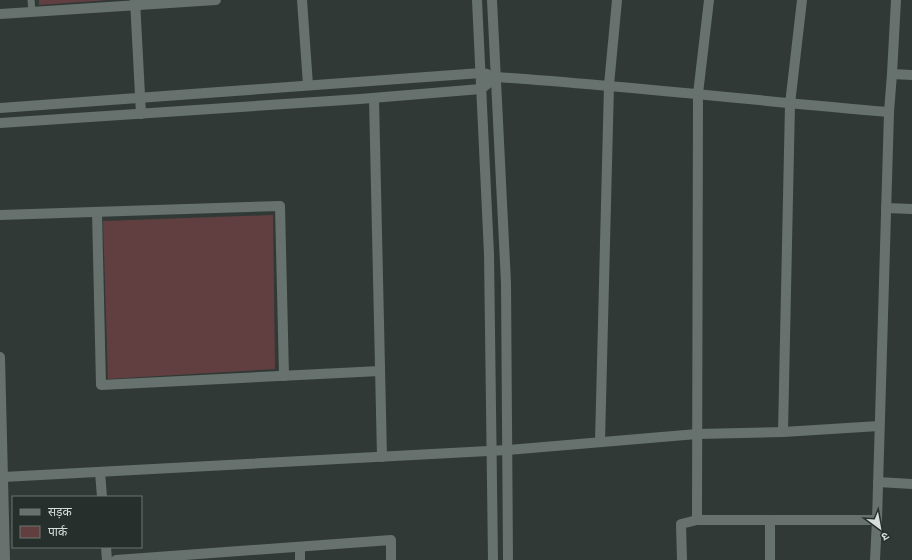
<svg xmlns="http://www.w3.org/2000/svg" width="912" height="560" font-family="'Nunito Sans','Noto Sans Devanagari',sans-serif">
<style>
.green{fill:#613f41}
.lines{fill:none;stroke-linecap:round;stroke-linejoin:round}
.service{stroke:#67716d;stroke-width:7}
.minor{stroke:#67716d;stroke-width:10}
.tertiary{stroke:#67716d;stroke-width:10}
</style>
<rect width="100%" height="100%" fill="#303935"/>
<g class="green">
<path d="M39,0H109L39,5Z"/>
<path d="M273,215L275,369L108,379L103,221Z"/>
</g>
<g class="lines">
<path class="service" d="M31,0L32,12"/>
<g class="minor">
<path d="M135,0L141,114"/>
<path d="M302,0L308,85"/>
<path d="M0,14L216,0"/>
<path d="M892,74L896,0"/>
<path d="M496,77C627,86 758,101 889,112L892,74L912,75"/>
<path d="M374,98L382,457"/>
<path d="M886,208L912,209"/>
<path d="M97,212L101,385L380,371"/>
<path d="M0,215L280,206L284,376"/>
<path d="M0,357L5,560"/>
<path d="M783,432L879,426"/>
<path d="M600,442L609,85L617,0"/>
<path d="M100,472L102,497"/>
<path d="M3,477L507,450L697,434L783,432L790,104L802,0"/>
<path d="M878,482L912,484"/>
<path d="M697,520L698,94L709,0"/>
<path d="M106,547L107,560"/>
<path d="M300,547V560"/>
<path d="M116,560L391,540V560"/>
<path d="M682,560L681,524L697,520H877L889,112"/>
<path d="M770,560V520"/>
<path d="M875,560L877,520"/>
</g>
<g class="tertiary">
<path d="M477,0L489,254L493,560"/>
<path d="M492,0L506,283L508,560"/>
<path d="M0,108L481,73L487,74"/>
<path d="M0,123L360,99L481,89L496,77"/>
</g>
</g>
<rect x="12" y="496" width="130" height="52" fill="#262f2b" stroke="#6d7571"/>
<rect x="20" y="509" width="20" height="6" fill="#67716d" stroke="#6d7571"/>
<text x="48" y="516" font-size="12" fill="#d8dedb">सड़क</text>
<rect x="20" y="526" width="20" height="12" fill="#613f41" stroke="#6d7571"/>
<text x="48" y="536" font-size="12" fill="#d8dedb">पार्क</text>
<g transform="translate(880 528) rotate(148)" stroke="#262f2b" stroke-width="3" paint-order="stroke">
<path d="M0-3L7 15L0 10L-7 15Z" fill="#d8dedb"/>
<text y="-6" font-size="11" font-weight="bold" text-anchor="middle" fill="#d8dedb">उ</text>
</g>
</svg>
